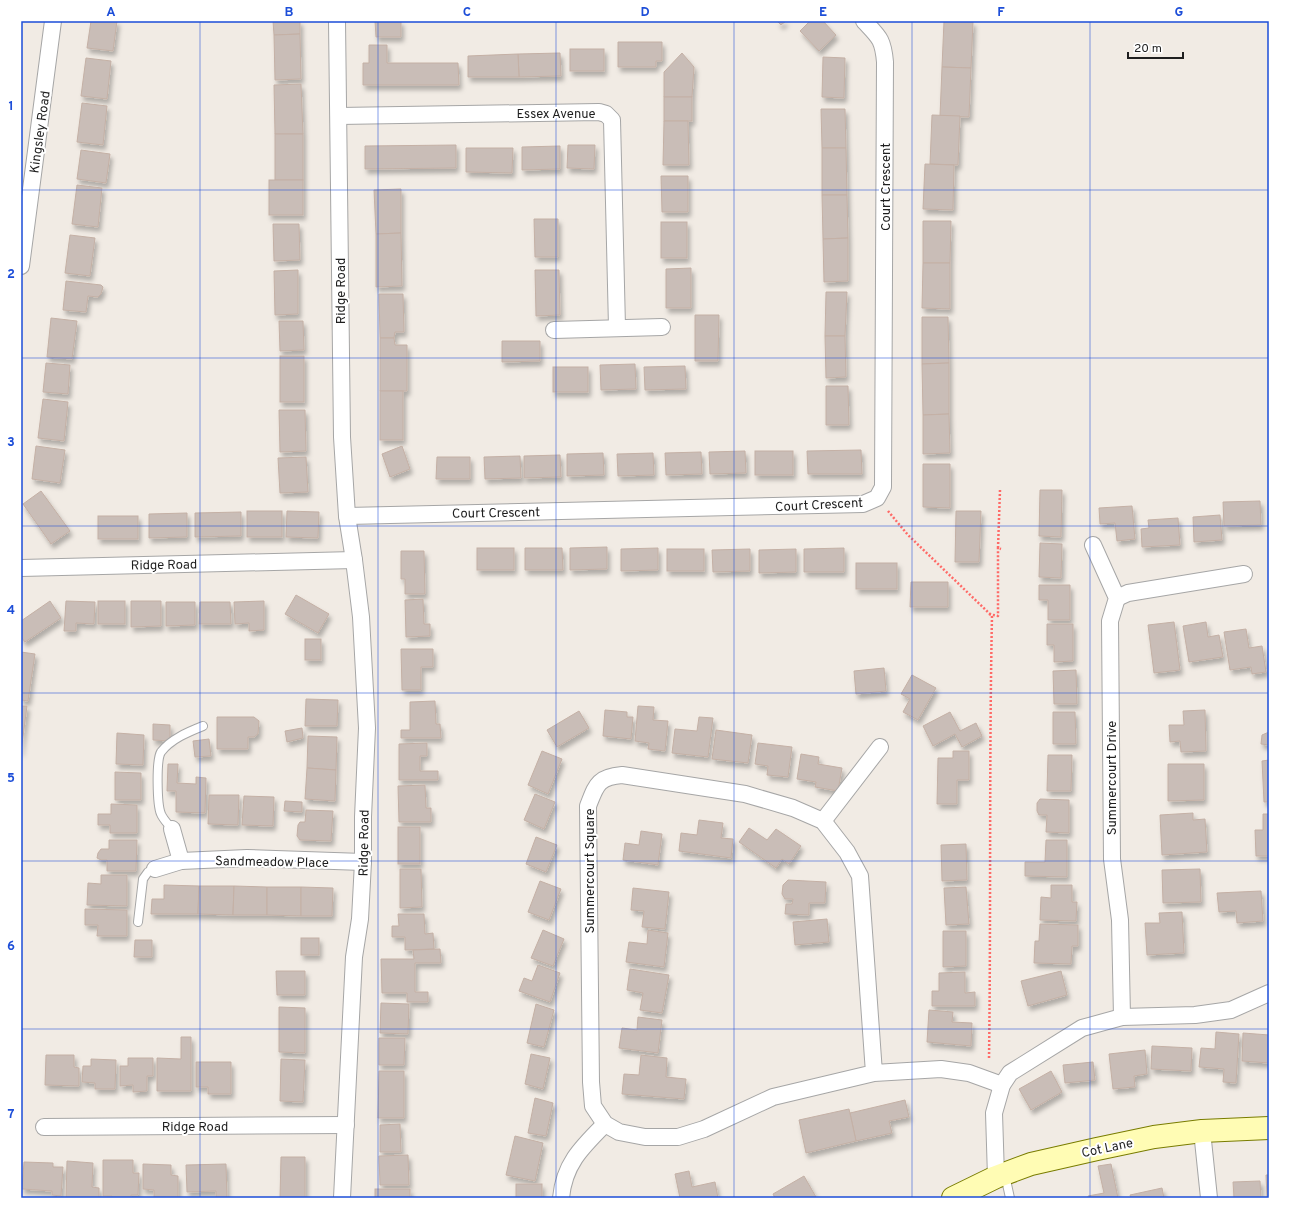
<svg xmlns="http://www.w3.org/2000/svg" width="1290" height="1219" font-family="Overpass,sans-serif">
<style>
.building{fill:#c9bdb7;stroke:#c4b0a5;filter:url(#shadow)}
.lines{fill:none;stroke-linecap:round;stroke-linejoin:round}
.lane-casing{stroke:#a6a6a6;stroke-width:10}
.street-casing{stroke:#a6a6a6;stroke-width:18}
.secondary-casing{stroke:#797c00;stroke-width:24}
.path{stroke:#ff6a67;stroke-width:2.5;stroke-dasharray:2 2;stroke-linecap:butt}
.lane{stroke:#fff;stroke-width:8}
.street{stroke:#fff;stroke-width:16}
.secondary{stroke:#fffcb4;stroke-width:22}
.grid{fill:none;stroke:#1d4ed8;stroke-width:1;stroke-opacity:0.55}
.labels{text-anchor:middle;stroke-width:4;stroke-linejoin:round;paint-order:stroke}
.street-label{font-size:13px;fill:#1f1f1f;stroke:#fff}
.neatline{fill:none;stroke:#1d4ed8;stroke-width:1.5}
.grid-label{font-size:13px;text-anchor:middle;font-weight:bold;fill:#1d4ed8}
</style>
<defs>
<filter id="shadow"><feDropShadow dx="2.5" dy="4.5" stdDeviation="2" flood-color="#0004"/></filter>
</defs>
<rect width="100%" height="100%" fill="#f1ebe4"/>
<g class="building">
<path d="M91,21H117L113,51L87,48Z"/>
<path d="M273,21H300V34L274,35Z"/>
<path d="M375,21H401V37H376Z"/>
<path d="M777,21H786L781,25Z"/>
<path d="M810,21H823L836,35L819,51L800,31Z"/>
<path d="M944,21L973,22L971,68L942,67Z"/>
<path d="M300,34L301,79L275,80L274,35Z"/>
<path d="M618,42H662V61H656V67H618Z"/>
<path d="M369,45H387V63H458L459,85H363V63H369Z"/>
<rect x="570" y="49" width="34" height="22"/>
<path d="M560,53L561,76L519,77L518,54Z"/>
<path d="M682,53L694,67L692,97H664V72Z"/>
<path d="M518,54L519,77H468V56Z"/>
<path d="M823,57L845,58L844,98L822,97Z"/>
<path d="M86,58L111,61L107,99L81,96Z"/>
<path d="M942,67L971,68L969,117L940,116Z"/>
<path d="M301,84L303,134H275L274,85Z"/>
<rect x="664" y="97" width="28" height="24"/>
<path d="M82,103L107,106L103,145L77,142Z"/>
<path d="M821,109H845L846,148H822Z"/>
<path d="M932,115L960,116L958,165L930,164Z"/>
<path d="M664,121H688L689,165H663Z"/>
<rect x="275" y="134" width="28" height="46"/>
<path d="M456,145V168L365,169V146Z"/>
<path d="M568,145H595L594,169L567,168Z"/>
<path d="M560,146V169L522,170V147Z"/>
<path d="M466,148H513L512,173L466,172Z"/>
<path d="M822,148H846L847,195H822Z"/>
<path d="M81,150L110,154L106,183L77,179Z"/>
<path d="M925,164L954,165L953,210L923,209Z"/>
<path d="M661,176H688V212H662Z"/>
<rect x="269" y="180" width="34" height="35"/>
<path d="M77,185L102,188L98,227L72,224Z"/>
<path d="M401,189V233L376,234L374,190Z"/>
<path d="M822,195H847L848,238L823,239Z"/>
<path d="M534,219H558V257H535Z"/>
<path d="M923,221H951L950,263H923Z"/>
<rect x="661" y="222" width="26" height="36"/>
<path d="M273,224H299L300,260L274,261Z"/>
<path d="M401,233L402,286L376,287V234Z"/>
<path d="M70,235L95,238L90,276L65,273Z"/>
<path d="M848,238V281L824,282L823,239Z"/>
<path d="M923,263H950V309L922,308Z"/>
<path d="M691,268V308H666V269Z"/>
<path d="M298,270V314L275,315L274,271Z"/>
<path d="M535,270H559L560,315L536,316Z"/>
<path d="M66,281L101,285L103,287L101,294L98,297L88,296L86,312L63,310Z"/>
<path d="M826,292H847L845,336H825Z"/>
<path d="M379,294H403L404,332H395L394,338H380Z"/>
<path d="M695,315H719L718,361H695Z"/>
<path d="M922,317H948L949,363L922,364Z"/>
<path d="M51,318L77,321L72,359L47,357Z"/>
<path d="M279,321H303L304,350L280,351Z"/>
<path d="M825,336H845L846,377L826,378Z"/>
<path d="M380,338H394L395,345H407V391H380Z"/>
<path d="M502,341H540V361L502,362Z"/>
<rect x="280" y="356" width="24" height="46"/>
<path d="M46,363L70,365L68,394L43,392Z"/>
<path d="M949,363V414L923,415L922,364Z"/>
<path d="M635,364L636,389L601,390L600,365Z"/>
<path d="M685,366L686,389L645,390L644,367Z"/>
<rect x="553" y="367" width="35" height="25"/>
<path d="M826,386H848L849,425H826Z"/>
<rect x="380" y="391" width="23" height="49"/>
<path d="M43,399L68,402L64,441L38,438Z"/>
<path d="M279,410H305L306,451L280,452Z"/>
<path d="M949,414L950,453L923,454V415Z"/>
<path d="M36,446L65,450L60,483L32,479Z"/>
<path d="M402,446L410,469L390,477L382,454Z"/>
<path d="M861,450L862,474H808L807,451Z"/>
<path d="M745,451L746,473L710,474L709,452Z"/>
<rect x="755" y="451" width="38" height="24"/>
<path d="M701,452L702,474L666,475L665,453Z"/>
<path d="M603,453L604,475L567,476V454Z"/>
<path d="M653,453L654,475L618,476L617,454Z"/>
<path d="M560,455L561,477L524,478V456Z"/>
<path d="M520,456L521,478L485,479L484,457Z"/>
<path d="M306,457L308,492L280,493L278,458Z"/>
<path d="M437,457H470V479H436Z"/>
<path d="M923,464H950V508L923,507Z"/>
<path d="M1040,490H1062L1061,537L1039,536Z"/>
<path d="M41,491L70,531L51,544L23,504Z"/>
<path d="M1260,501L1261,525L1224,526L1223,502Z"/>
<path d="M1132,506L1135,539L1117,541L1115,523L1100,524L1099,508Z"/>
<rect x="247" y="511" width="35" height="26"/>
<path d="M287,511L319,512L318,538L286,537Z"/>
<path d="M956,511H981L979,562H955Z"/>
<path d="M241,512V536L195,537V513Z"/>
<path d="M187,513V537L149,538V514Z"/>
<path d="M1220,515L1222,540L1194,542L1193,517Z"/>
<rect x="98" y="516" width="40" height="23"/>
<path d="M1178,518L1180,545L1142,547L1141,529L1149,528L1148,520Z"/>
<path d="M1040,543L1062,544L1061,578L1039,577Z"/>
<path d="M607,547V569L570,570V548Z"/>
<rect x="477" y="548" width="37" height="22"/>
<path d="M525,548H562L563,570H525Z"/>
<path d="M658,548V570L621,571V549Z"/>
<path d="M844,548V572H804V549Z"/>
<rect x="667" y="549" width="37" height="22"/>
<path d="M750,549V571L713,572L712,550Z"/>
<path d="M796,549V572L759,573V550Z"/>
<path d="M401,551H424L425,594H405V579H401Z"/>
<rect x="856" y="563" width="41" height="26"/>
<path d="M911,582H948V607H910Z"/>
<path d="M1039,585H1070V620H1048V600H1039Z"/>
<path d="M296,595L329,614L318,633L285,614Z"/>
<path d="M423,599L424,624H430V636L406,637L405,600Z"/>
<path d="M50,601L61,618L25,642L21,637V621Z"/>
<path d="M66,601L95,602L94,624L76,623V631H64Z"/>
<rect x="98" y="601" width="27" height="23"/>
<path d="M131,601H161V626L131,627Z"/>
<path d="M264,601V630L249,631V623L235,624L234,602Z"/>
<path d="M166,602H195V625L166,626Z"/>
<path d="M200,602H230L231,624H199Z"/>
<path d="M1174,622L1180,670L1154,673L1148,625Z"/>
<path d="M1206,622L1208,637L1219,635L1223,657L1189,662L1183,626Z"/>
<path d="M1047,624H1073V661L1054,662V645H1047Z"/>
<path d="M1246,629L1249,648L1262,646L1266,672L1252,674L1251,667L1230,670L1224,632Z"/>
<rect x="305" y="639" width="16" height="21"/>
<path d="M401,649H433V667H421V690H402Z"/>
<path d="M21,652L35,654L28,701L21,700Z"/>
<path d="M884,668L886,691L856,694L854,671Z"/>
<path d="M1076,670L1077,704H1054L1053,671Z"/>
<path d="M912,675L936,688L918,720L903,712L910,699L901,694Z"/>
<path d="M306,699L338,700L337,726H305Z"/>
<path d="M435,701L436,724H440L441,738H401V730H410V702Z"/>
<path d="M21,706H27L21,752Z"/>
<path d="M638,706L654,707L653,720L668,721L665,751L648,749L649,743L635,741Z"/>
<path d="M605,710L627,712V717H633L631,739L603,736Z"/>
<path d="M1205,710L1206,751L1181,752L1180,741L1170,742L1169,725H1184L1183,711Z"/>
<path d="M579,711L589,728L557,747L547,730Z"/>
<path d="M950,712L960,731L976,723L982,736L962,747L955,734L933,746L923,726Z"/>
<path d="M1053,712H1075L1076,744H1053Z"/>
<path d="M217,717H254L259,721L258,734L254,737H248V749H217Z"/>
<path d="M699,717L713,718L708,757L672,753L675,729L697,731Z"/>
<path d="M153,724L170,725V741L153,740Z"/>
<path d="M302,728L303,738L287,742L285,731Z"/>
<path d="M716,730L752,735L748,763L712,759Z"/>
<path d="M1269,732V745L1261,744L1262,735Z"/>
<path d="M117,733L144,735L143,765L116,764Z"/>
<path d="M308,736L337,737L336,770L307,768Z"/>
<path d="M209,739L211,756L195,757L193,741Z"/>
<path d="M427,743V756H420V771H438V780H399V744Z"/>
<path d="M758,743L792,747L788,777L767,775L768,766L755,764Z"/>
<path d="M542,751L562,759L548,794L528,785Z"/>
<path d="M953,751H969V780H957V804H937L938,758H953Z"/>
<path d="M801,754L819,757L818,764L842,768L838,791L815,787L816,782L797,779Z"/>
<path d="M1048,755H1072L1071,791H1047Z"/>
<path d="M1269,760V802H1264L1262,761Z"/>
<path d="M168,764H178L177,783L196,784V777L206,778L205,813L176,812V791H167Z"/>
<path d="M1168,764H1204V800L1168,801Z"/>
<path d="M307,768L336,770L335,801L305,799Z"/>
<path d="M115,772L141,773V800H115Z"/>
<path d="M425,785L426,808H431V822H399L398,786Z"/>
<path d="M535,794L555,802L544,829L524,820Z"/>
<path d="M209,795H239L238,825L208,824Z"/>
<path d="M244,796L274,797L273,826L242,825Z"/>
<path d="M1040,799L1069,800V833L1046,832L1047,815H1039L1037,811V803Z"/>
<path d="M285,801L302,802V812L284,811Z"/>
<path d="M111,804L137,805V833H110V825H98V814H111Z"/>
<path d="M306,810L333,811L331,841L300,840L297,836L298,825L300,822H305Z"/>
<path d="M1193,813V820L1205,819L1207,852L1162,855L1160,815Z"/>
<path d="M1263,814H1269V856H1256L1255,830H1263Z"/>
<path d="M699,820L723,823L721,838L733,839L731,858L679,851L681,833L697,835Z"/>
<rect x="398" y="827" width="22" height="37"/>
<path d="M749,828L767,840L776,829L801,846L789,864L782,859L776,868L739,842Z"/>
<path d="M641,831L662,834L658,865L623,860L625,843L639,845Z"/>
<path d="M536,837L557,845L546,872L526,864Z"/>
<path d="M109,840H137L136,871H107V860H101L97,858L98,853L101,849H109Z"/>
<path d="M1046,840H1067V877L1025,876V862H1045Z"/>
<path d="M966,844L967,880L942,881L941,845Z"/>
<path d="M400,869H421L422,907L400,908Z"/>
<path d="M1200,869L1201,902L1163,903L1162,870Z"/>
<path d="M101,875H127V906L87,905L88,883L101,884Z"/>
<path d="M788,880L826,882L825,903H809V915L785,914L786,904H792L793,899H785L782,894L783,885Z"/>
<path d="M540,881L561,889L549,920L528,912Z"/>
<path d="M164,885L199,886L198,914H151L152,899H164Z"/>
<path d="M1051,885H1072V902H1077L1076,921L1040,920L1041,897L1051,898Z"/>
<path d="M199,886H234L233,915L198,914Z"/>
<path d="M234,886L267,887V915H233Z"/>
<path d="M267,887H301V916L267,915Z"/>
<path d="M301,887L333,888L332,916H301Z"/>
<path d="M966,887L969,924L946,925L944,888Z"/>
<path d="M633,888L669,892L665,929L642,927L644,911L631,910Z"/>
<path d="M1261,891L1263,921L1237,923L1236,911L1219,912L1217,893Z"/>
<path d="M85,909L127,910V936H97L98,925H85Z"/>
<path d="M1182,912L1184,953L1147,955L1145,923H1160L1159,913Z"/>
<path d="M398,914H424L425,934L433,933L434,949L405,950V937H392V926H399Z"/>
<path d="M827,919L829,942L795,945L793,922Z"/>
<path d="M1040,924L1078,925V946H1072L1071,964L1034,963L1035,941H1039Z"/>
<path d="M543,930L564,939L553,966L531,958Z"/>
<path d="M648,930L668,933L664,967L626,962L629,942L647,944Z"/>
<path d="M943,931H966V966L943,967Z"/>
<rect x="301" y="938" width="18" height="17"/>
<path d="M135,940H152V957H134Z"/>
<path d="M440,949L441,963H415V992H428V1002H407V993H382L381,959H414L413,950Z"/>
<path d="M538,965L560,973L550,1002L519,991L524,978L532,981Z"/>
<path d="M630,969L669,975L662,1013L640,1010L643,993L627,990Z"/>
<path d="M276,971H305V995H277Z"/>
<path d="M1061,971L1067,995L1028,1006L1021,981Z"/>
<path d="M965,972V993L975,992V1006H932V991H939V973Z"/>
<path d="M381,1003L409,1004L408,1034L380,1033Z"/>
<path d="M536,1004L554,1010L544,1047L527,1043Z"/>
<path d="M279,1007L305,1008V1053L279,1052Z"/>
<path d="M929,1010L953,1012L952,1022L972,1023L971,1046L927,1042Z"/>
<path d="M638,1017L662,1020L658,1053L619,1048L622,1028L637,1030Z"/>
<path d="M1216,1032L1239,1034L1236,1083L1223,1082L1224,1069L1199,1067L1201,1048L1215,1049Z"/>
<path d="M1243,1033L1269,1035V1063L1242,1061Z"/>
<path d="M181,1037H191V1091H157V1058L181,1059Z"/>
<path d="M379,1038H405L404,1065H379Z"/>
<path d="M1152,1046L1192,1048L1191,1071L1151,1069Z"/>
<path d="M1145,1050L1147,1074L1134,1076L1135,1087L1113,1089L1109,1054Z"/>
<path d="M531,1054L550,1058L543,1089L525,1084Z"/>
<path d="M46,1055H74V1067L79,1068V1086L45,1085Z"/>
<path d="M641,1055L667,1058L666,1077L686,1079L684,1099L622,1094L624,1074L639,1075Z"/>
<path d="M128,1058H153V1076H147V1091L133,1092V1085L120,1086V1066H128Z"/>
<path d="M91,1059L116,1060L115,1089H95V1083L82,1082L83,1066H91Z"/>
<path d="M281,1059L305,1060L303,1102L280,1101Z"/>
<path d="M196,1062H231V1094H208V1087H196Z"/>
<path d="M1093,1062L1095,1080L1065,1083L1063,1065Z"/>
<path d="M379,1071H404V1118H378Z"/>
<path d="M1051,1071L1062,1092L1031,1110L1019,1089Z"/>
<path d="M535,1098L553,1103L546,1136L528,1133Z"/>
<path d="M905,1100L909,1117L889,1121L892,1133L856,1141L850,1113Z"/>
<path d="M849,1109L856,1141L806,1153L799,1120Z"/>
<path d="M400,1124L401,1152H380V1125Z"/>
<path d="M515,1136L543,1143L535,1181L506,1175Z"/>
<path d="M408,1155L409,1185H380L379,1156Z"/>
<path d="M281,1157H305V1198H280Z"/>
<path d="M103,1160H133V1173H139L138,1195H131V1198H112V1196H103Z"/>
<path d="M67,1161L93,1163L92,1187L99,1188V1198H66Z"/>
<path d="M24,1162L53,1163V1167H63L61,1196L52,1195V1191L22,1189Z"/>
<path d="M143,1164L171,1165V1175L178,1176V1198L154,1197V1190L143,1189Z"/>
<path d="M226,1164L227,1198H216V1191L187,1192L186,1165Z"/>
<path d="M1111,1164L1118,1198H1088V1196L1104,1193L1098,1166Z"/>
<path d="M689,1171L692,1187L715,1182L718,1198H680L675,1174Z"/>
<path d="M1266,1175H1269V1198H1267Z"/>
<path d="M804,1176L816,1197L775,1198L773,1194Z"/>
<path d="M1260,1181L1261,1198H1234L1233,1182Z"/>
<rect x="516" y="1184" width="26" height="14"/>
<path d="M1162,1188L1164,1198H1131L1130,1195Z"/>
<rect x="375" y="1189" width="35" height="9"/>
</g>
<g class="lines">
<defs>
<g id="lane">
<path d="M172,829C168,824 163,819 161,814C157,805 156,760 161,752C171,739 188,732 203,726"/>
<path d="M138,922L143,879L148,872L155,869"/>
<path d="M1005,1175L1010,1198"/>
</g>
<g id="street">
<path d="M337,21L342,437L347,516L354,560L361,617L367,728L363,817V862L360,919L354,957L342,1198"/>
<path d="M339,116L599,112L606,114L612,120L617,327"/>
<path d="M21,266L53,21"/>
<path d="M554,330L662,327"/>
<path d="M347,516L863,504L877,498L883,487L885,62C883,39 879,37 864,21"/>
<path d="M1093,545L1117,598L1110,621L1112,859L1120,920L1122,1017"/>
<path d="M21,568L354,560"/>
<path d="M1117,598L1128,593L1244,574"/>
<path d="M823,821L880,747"/>
<path d="M172,829L181,861"/>
<path d="M155,869L181,861L247,858L363,862"/>
<path d="M874,1073L860,876L847,852L823,821L793,808L745,794L622,775C597,777 596,786 588,806L591,1082L593,1106L605,1124L619,1132L645,1137H678L704,1129L773,1097L874,1073L941,1069L969,1073L1002,1085"/>
<path d="M44,1127L346,1125"/>
<path d="M1202,1131L1209,1198"/>
<path d="M996,1177L994,1113L1002,1085L1010,1073L1082,1028L1122,1017L1195,1015L1231,1010L1269,993"/>
<path d="M561,1198C564,1164 582,1147 605,1124"/>
</g>
<path id="secondary" d="M953,1198L996,1177L1031,1164L1097,1149L1154,1137L1202,1131L1269,1128"/>
</defs>
<use href="#lane" class="lane-casing"/>
<use href="#street" class="street-casing"/>
<use href="#secondary" class="secondary-casing"/>
<g class="path">
<path d="M1000,490L998,548L1001,549"/>
<path d="M888,511L908,535L992,616C989,764 991,912 989,1059"/>
<path d="M989,614L998,616V548"/>
</g>
<use href="#lane" class="lane"/>
<use href="#street" class="street"/>
<use href="#secondary" class="secondary"/>
</g>
<path class="grid" d="M200,21V1198M378,21V1198M556,21V1198M734,21V1198M912,21V1198M1090,21V1198M21,190H1269M21,358H1269M21,526H1269M21,693H1269M21,861H1269M21,1029H1269"/>
<g class="labels">
<g class="street-label">
<text x="556" y="118">Essex Avenue</text>
<text transform="translate(39 132) rotate(-82)" y="5">Kingsley Road</text>
<text transform="translate(885 187) rotate(-90)" y="5">Court Crescent</text>
<text transform="translate(340 291) rotate(-90)" y="5">Ridge Road</text>
<text transform="translate(819 504) rotate(-3)" y="5">Court Crescent</text>
<text transform="translate(496 512) rotate(-1)" y="5">Court Crescent</text>
<text transform="translate(164 564) rotate(-1)" y="5">Ridge Road</text>
<text transform="translate(1111 778) rotate(-90)" y="5">Summercourt Drive</text>
<text transform="translate(363 843) rotate(-89)" y="5">Ridge Road</text>
<text transform="translate(272 861) rotate(1)" y="5">Sandmeadow Place</text>
<text transform="translate(589 871) rotate(-90)" y="5">Summercourt Square</text>
<text x="195" y="1131">Ridge Road</text>
<text transform="translate(1107 1147) rotate(-12)" y="5">Cot Lane</text>
</g>
</g>
<rect width="1290" height="1219" fill="none" stroke="#ffffff" stroke-width="44"/>
<path d="M1128 52v6h55v-6" fill="none" stroke="#1f1f1f" stroke-width="2"/>
<text x="1134" y="52" font-size="12" fill="#1f1f1f" stroke="#ffffff" stroke-width="3" paint-order="stroke">20 m</text>
<rect x="22" y="22" width="1246" height="1175" class="neatline"/>
<g class="grid-label">
<text x="111" y="16">A</text>
<text x="289" y="16">B</text>
<text x="467" y="16">C</text>
<text x="645" y="16">D</text>
<text x="823" y="16">E</text>
<text x="1001" y="16">F</text>
<text x="1179" y="16">G</text>
<text x="11" y="110">1</text>
<text x="11" y="278">2</text>
<text x="11" y="446">3</text>
<text x="11" y="614">4</text>
<text x="11" y="782">5</text>
<text x="11" y="950">6</text>
<text x="11" y="1118">7</text>
</g>
</svg>
